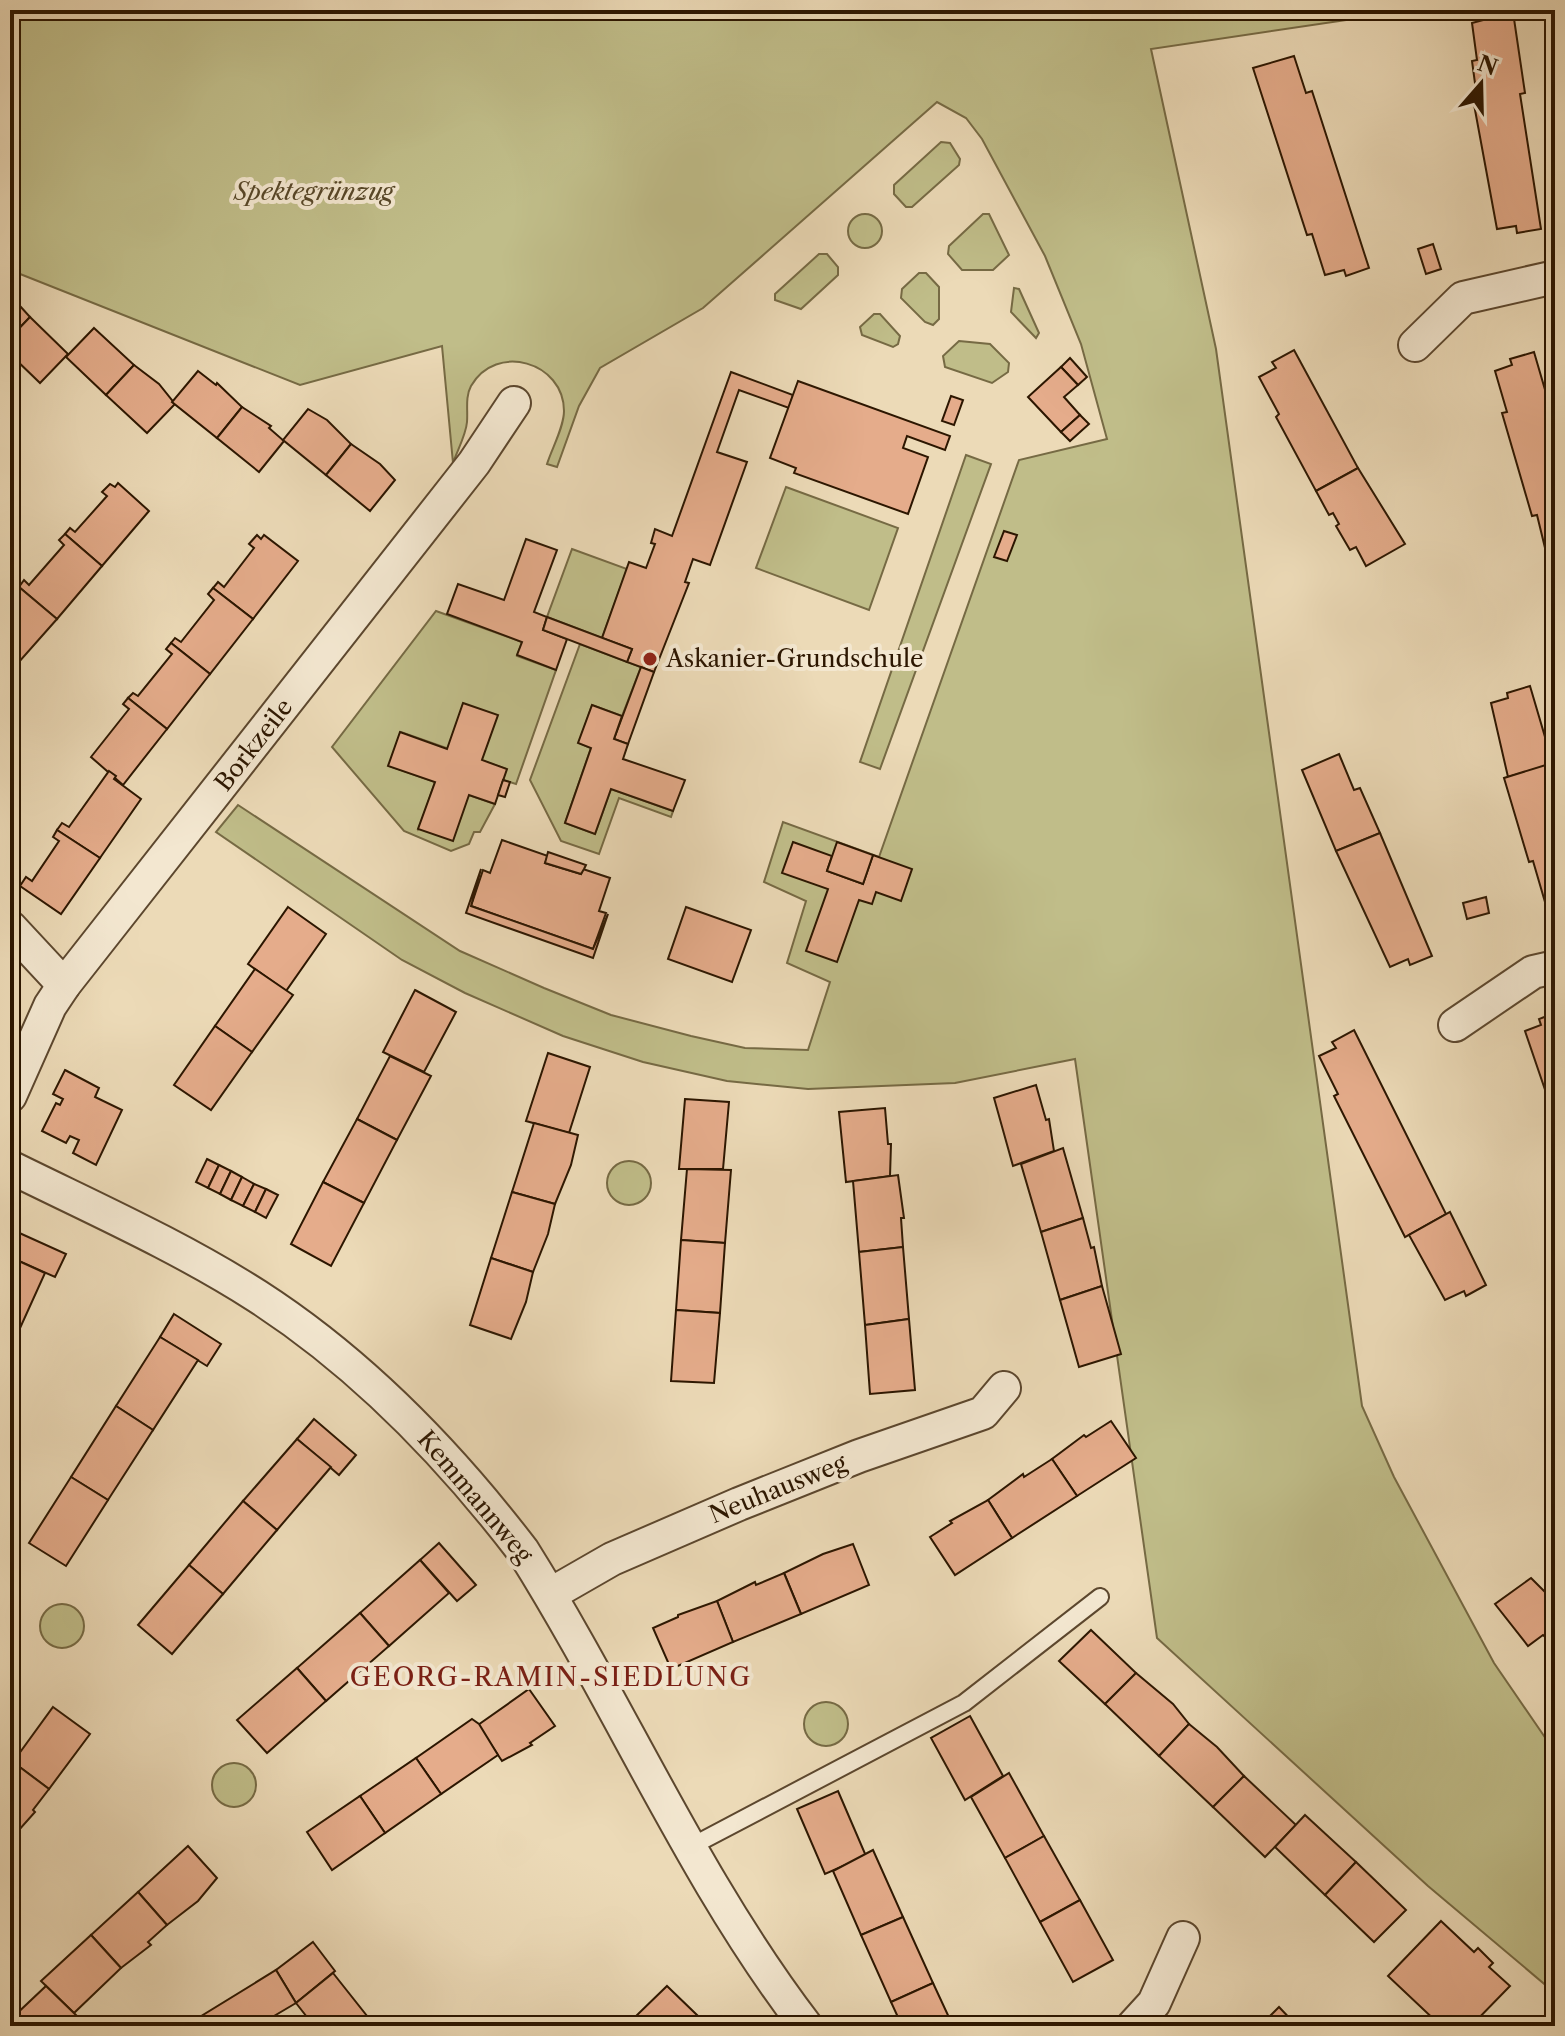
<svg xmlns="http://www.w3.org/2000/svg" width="1565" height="2036" font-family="'Libre Caslon Text',serif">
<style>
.green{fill:#c0bd89;stroke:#766a44;stroke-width:2}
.building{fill:#e5ac8b;stroke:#2c1600;stroke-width:2}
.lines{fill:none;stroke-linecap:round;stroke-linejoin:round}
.service-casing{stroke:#5c472e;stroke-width:20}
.minor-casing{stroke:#5c472e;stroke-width:36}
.service{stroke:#f3e7d0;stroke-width:16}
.minor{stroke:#f3e7d0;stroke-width:32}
.poi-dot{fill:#8f2418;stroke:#f3e7d0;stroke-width:3}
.labels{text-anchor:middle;stroke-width:8;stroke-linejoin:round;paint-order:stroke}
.park-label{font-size:24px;font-style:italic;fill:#584829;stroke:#f3e7d0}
.poi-label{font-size:24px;fill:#2c1600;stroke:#f3e7d0;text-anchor:start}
.street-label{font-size:24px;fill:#2c1600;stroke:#f3e7d0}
.neighbourhood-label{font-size:26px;letter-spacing:2px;fill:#7a1f14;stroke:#f3e7d0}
</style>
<rect width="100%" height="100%" fill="#ecdab7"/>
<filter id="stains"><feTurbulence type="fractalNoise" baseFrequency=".0025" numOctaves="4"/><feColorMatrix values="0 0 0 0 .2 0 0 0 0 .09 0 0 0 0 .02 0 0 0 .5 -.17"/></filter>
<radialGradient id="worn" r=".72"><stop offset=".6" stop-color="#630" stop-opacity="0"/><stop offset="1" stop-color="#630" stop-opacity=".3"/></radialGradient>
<g class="green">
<path d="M10,10H1414L1151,49L1216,349L1362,1406L1394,1477L1494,1663L1555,1752V1993L1428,1886L1157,1638L1075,1059L955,1083L808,1089L727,1081L643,1062L563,1036L465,993L402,960L216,832L238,805L460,951L544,988L611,1015L691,1036L745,1048L808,1050L830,982L787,963L806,901L764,882L783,822L879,857L1019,460L1107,439L1081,344L1045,256L982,139L966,118L937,102L703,308L600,368L579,406L557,467L547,464C552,448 564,427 564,411C564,362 496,342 471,386C465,397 468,410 467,422C466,435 457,451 453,463L442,346L300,385L10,270Z"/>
<path d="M941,142L950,143L960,159L959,165L912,207H906L894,194V185Z"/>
<circle cx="865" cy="231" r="17"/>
<path d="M983,214H989L1009,255L993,270H962L948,254L949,246Z"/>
<path d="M819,254H827L838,267V275L801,309L775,300V294Z"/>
<path d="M919,273H926L939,287V319L933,325L925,322L901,298L902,289Z"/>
<path d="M1014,288L1019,289L1039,333L1036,338L1011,312Z"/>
<path d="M874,314H880L900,336L898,344L893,347L862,335L860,327Z"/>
<path d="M959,341L990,344L1009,363L1008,372L992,383L945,367L943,356Z"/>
<path d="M966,455L991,464L880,769L860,762Z"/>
<path d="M786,487L898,528L869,610L756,568Z"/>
<path d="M572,549L627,569L602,638L547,617Z"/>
<path d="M436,611L522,642L517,656L556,670L516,784L503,780L506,769L401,732L389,766L435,782L419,829L469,795L495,804L480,832H474L469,844L451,851L404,831L332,747Z"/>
<path d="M580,644L641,667L622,716L592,705L579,743L591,748L565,823L595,834L611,789L673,811L671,817L619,798L599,854L561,841L530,780Z"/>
<circle cx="629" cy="1183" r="22"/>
<circle cx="62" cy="1626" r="22"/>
<circle cx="826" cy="1724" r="22"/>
<circle cx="234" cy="1785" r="22"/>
</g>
<g class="building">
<path d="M1513,12L1525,93L1520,94L1541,229L1517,233L1516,226L1497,229L1473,99L1477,98L1472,61L1477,60L1472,23Z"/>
<path d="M1294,56L1306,93L1312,91L1369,268L1346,276L1344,270L1325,275L1312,234L1307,235L1253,68Z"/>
<path d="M1433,244L1441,269L1426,274L1418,249Z"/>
<path d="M10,295L30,317L10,338Z"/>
<path d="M30,317L68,354L40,383L10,354V338Z"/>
<path d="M94,328L134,365L106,395L66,357Z"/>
<path d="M1294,350L1358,468L1316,491L1276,417L1279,414L1259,377L1276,368L1272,362Z"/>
<path d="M1534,352L1555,424V564L1552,555L1547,556L1537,515L1532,516L1502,413L1507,412L1495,371L1512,365L1510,359Z"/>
<path d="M1070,358L1087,377L1078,385L1061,367Z"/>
<path d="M134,365L159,384L175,404L147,433L106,395Z"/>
<path d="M1061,367L1078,385L1064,397L1080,415L1061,432L1028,397Z"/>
<path d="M198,371L216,385L217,383L242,407L217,438L172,402Z"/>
<path d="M731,372L793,395L789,408L739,390L717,452L747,462L710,565L693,559L685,582L689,583L654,672L627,662L632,649L602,638L629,562L646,568L655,544L651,543L655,529L672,536Z"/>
<path d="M798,381L950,436L945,450L907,436L903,448L928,457L908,514L794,473L796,468L770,458Z"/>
<path d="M951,396L963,400L954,425L942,421Z"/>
<path d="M242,407L271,426L269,428L284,441L259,472L217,438Z"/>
<path d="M308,409L327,420L351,444L326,475L283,440Z"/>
<path d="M1080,415L1089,424L1070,441L1061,432Z"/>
<path d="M351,444L380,464L395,480L370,511L326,475Z"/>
<path d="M1358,468L1405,544L1366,566L1356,547L1350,550L1336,526L1339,524L1333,513L1329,515L1316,491Z"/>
<path d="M118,483L149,511L102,566L65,534L70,528L75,532L107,496L102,492L110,484L115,487Z"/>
<path d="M1004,531L1017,535L1007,561L994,557Z"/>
<path d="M65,534L102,566L57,619L19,587L24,580L29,585L64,545L59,540Z"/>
<path d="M257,535L261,539L264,535L298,561L253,619L213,588L218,582L224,587L254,548L249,544Z"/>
<path d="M526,539L557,550L534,612L547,617L543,630L567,639L556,670L517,655L522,642L447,614L458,584L504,600Z"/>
<path d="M19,587L57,619L11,671L10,607L18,597L14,592Z"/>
<path d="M213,588L253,619L210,674L171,643L175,638L181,642L214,600L208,594Z"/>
<path d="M547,617L632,649L627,662L543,630Z"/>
<path d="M171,643L210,674L167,729L128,698L133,693L138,696L172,654L166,649Z"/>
<path d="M641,667L654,672L628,744L614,739Z"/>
<path d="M1530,686L1553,764L1508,777L1491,703L1508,698L1507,693Z"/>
<path d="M128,698L167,729L123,785L91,757L129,709L123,704Z"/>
<path d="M463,703L498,715L482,760L507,769L495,804L469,795L453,841L418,829L435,782L388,766L400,732L447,749Z"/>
<path d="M592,705L622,716L614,739L628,744L623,759L685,780L673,811L611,789L595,834L565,823L591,748L578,743Z"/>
<path d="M1339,754L1354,790L1360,788L1380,833L1336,851L1302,770Z"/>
<path d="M1549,764L1555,783V899L1545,902L1533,861L1529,862L1504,778Z"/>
<path d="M109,771L116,776L114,779L141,799L100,858L57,830L62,823L69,827Z"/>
<path d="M503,780L510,782L505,797L498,795Z"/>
<path d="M57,830L100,858L61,914L20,886L26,877L32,881L59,841L53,837Z"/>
<path d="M1380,833L1432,956L1410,965L1408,959L1390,967L1336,851Z"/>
<path d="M502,840L548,856L545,863L581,874L583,869L610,878L599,911L606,913L593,949L471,906L483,870L490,873Z"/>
<path d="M793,842L832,856L827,871L863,884L873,855L912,869L901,901L876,892L872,904L859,900L837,962L806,951L828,889L782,873Z"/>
<path d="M837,842L873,855L863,884L827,871Z"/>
<path d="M548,852L586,865L584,869L581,874L545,863Z"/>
<path d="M481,869L471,906L593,949L608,914L593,958L466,913Z"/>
<path d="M1486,897L1489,913L1467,919L1463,903Z"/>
<path d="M288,907L326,934L286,991L248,964Z"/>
<path d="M686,907L751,930L732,982L668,959Z"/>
<path d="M255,969L293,995L252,1052L215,1026Z"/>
<path d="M415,990L456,1012L424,1072L383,1052Z"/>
<path d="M1555,1013V1119L1525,1031L1541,1025L1539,1019Z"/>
<path d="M215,1026L252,1052L211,1110L174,1085Z"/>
<path d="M1354,1030L1446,1214L1405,1237L1334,1096L1338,1094L1319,1056L1336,1048L1332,1042Z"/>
<path d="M548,1053L590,1067L569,1133L526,1121Z"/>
<path d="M390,1056L431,1076L397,1140L357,1119Z"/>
<path d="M65,1070L99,1088L95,1097L122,1110L96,1165L73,1153L79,1140L70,1136L66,1143L42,1131L56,1103L60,1105L63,1099L53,1094Z"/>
<path d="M1036,1085L1046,1120L1049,1119L1054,1151L1013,1166L994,1098Z"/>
<path d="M685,1099L729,1102L723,1169H679Z"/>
<path d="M885,1108L888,1144H891L890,1176L846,1182L839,1112Z"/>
<path d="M357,1119L397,1140L364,1203L323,1182Z"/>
<path d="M534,1123L578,1135L571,1165L555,1204L512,1192Z"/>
<path d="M1063,1148L1083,1218L1041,1232L1021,1164Z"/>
<path d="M207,1159L219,1165L208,1188L196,1182Z"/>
<path d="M219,1165L231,1171L220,1194L208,1188Z"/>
<path d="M687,1169L731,1170L725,1243L681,1240Z"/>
<path d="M231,1171L242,1177L231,1200L220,1194Z"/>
<path d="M898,1175L904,1218H901L903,1247L859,1252L853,1181Z"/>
<path d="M242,1177L254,1184L243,1206L231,1200Z"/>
<path d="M323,1182L364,1203L331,1266L291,1244Z"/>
<path d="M254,1184L266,1189L255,1212L243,1206Z"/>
<path d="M266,1189L278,1195L266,1218L255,1212Z"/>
<path d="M512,1192L555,1204L548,1234L533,1272L491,1258Z"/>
<path d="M1450,1212L1486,1285L1466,1296L1464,1291L1445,1300L1409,1235Z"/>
<path d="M1083,1218L1091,1248L1094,1247L1102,1286L1060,1300L1041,1232Z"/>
<path d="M15,1231L66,1254L55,1277L10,1257V1243Z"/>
<path d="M681,1240L725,1243L720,1313L676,1310Z"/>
<path d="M903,1247L909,1319L865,1325L859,1252Z"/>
<path d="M10,1257L45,1273L11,1348L10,1347Z"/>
<path d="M491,1258L533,1272L526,1302L511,1339L470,1325Z"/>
<path d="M1102,1286L1121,1354L1079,1367L1060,1300Z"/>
<path d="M676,1310L720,1313L714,1383L671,1381Z"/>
<path d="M174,1314L221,1344L207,1366L160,1337Z"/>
<path d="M909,1319L915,1390L870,1394L865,1325Z"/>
<path d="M160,1337L198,1360L153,1430L116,1406Z"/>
<path d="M116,1406L153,1430L108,1500L71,1477Z"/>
<path d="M314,1419L356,1455L339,1475L297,1439Z"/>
<path d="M1111,1421L1136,1458L1077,1496L1052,1459L1084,1435L1086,1437Z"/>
<path d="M297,1439L331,1467L277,1530L243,1501Z"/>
<path d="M1052,1459L1077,1496L1012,1538L988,1500L1023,1474L1024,1477Z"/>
<path d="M71,1477L108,1500L66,1566L29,1543Z"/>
<path d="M988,1500L1012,1538L955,1575L930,1537L952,1523L950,1521Z"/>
<path d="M243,1501L277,1530L223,1594L189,1565Z"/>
<path d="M439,1543L476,1585L457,1601L420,1560Z"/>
<path d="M853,1544L869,1585L801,1614L784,1573L823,1554Z"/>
<path d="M420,1560L449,1593L389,1646L360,1613Z"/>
<path d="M189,1565L223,1594L172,1654L138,1625Z"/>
<path d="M784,1573L801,1614L733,1642L717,1601L755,1582L756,1585Z"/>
<path d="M1531,1578L1555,1602V1646L1543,1635L1528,1646L1495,1604Z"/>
<path d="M717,1601L733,1642L671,1669L653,1628L678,1617V1615Z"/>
<path d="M360,1613L389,1646L326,1701L297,1668Z"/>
<path d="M1091,1630L1136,1673L1105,1704L1059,1661Z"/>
<path d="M297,1668L326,1701L267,1753L237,1720Z"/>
<path d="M1136,1673L1173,1704L1189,1724L1159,1756L1105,1704Z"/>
<path d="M529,1689L555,1726L530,1743L532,1745L502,1761L478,1725Z"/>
<path d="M53,1707L90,1734L49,1789L13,1762Z"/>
<path d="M970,1716L1003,1776L965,1800L931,1738Z"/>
<path d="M472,1719L479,1724L498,1755L441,1794L416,1758Z"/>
<path d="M1189,1724L1217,1747L1244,1776L1213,1807L1159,1756Z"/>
<path d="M416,1758L441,1794L385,1833L360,1796Z"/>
<path d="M13,1762L49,1789L33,1810L35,1812L11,1839L10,1766Z"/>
<path d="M1009,1773L1044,1836L1005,1858L971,1797Z"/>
<path d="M1244,1776L1296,1825L1265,1857L1213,1807Z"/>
<path d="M838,1791L866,1856L825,1874L797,1809Z"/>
<path d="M360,1796L385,1833L332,1870L307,1832Z"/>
<path d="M1305,1815L1356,1862L1325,1895L1275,1847Z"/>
<path d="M1044,1836L1080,1900L1040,1922L1005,1858Z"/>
<path d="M188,1846L217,1878L198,1901L167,1925L138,1892Z"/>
<path d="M873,1850L903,1917L861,1935L833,1871Z"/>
<path d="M1356,1862L1406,1910L1374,1942L1325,1895Z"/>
<path d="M138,1892L167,1925L148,1942L151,1945L121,1968L91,1935Z"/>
<path d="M1080,1900L1113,1960L1073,1982L1040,1922Z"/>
<path d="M903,1917L933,1983L891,2002L861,1935Z"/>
<path d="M1441,1921L1474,1952L1478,1948L1493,1963L1489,1967L1510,1986L1471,2026H1441L1388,1976Z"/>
<path d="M91,1935L121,1968L74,2013L41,1981Z"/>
<path d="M313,1942L335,1971L296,2003L276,1970Z"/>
<path d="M276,1970L296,2003L257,2026H185Z"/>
<path d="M333,1973L371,2021L367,2026H314L296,2003Z"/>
<path d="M933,1983L953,2026H902L891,2002Z"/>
<path d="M46,1986L78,2017L69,2026H10V2020Z"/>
<path d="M667,1986L698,2016L705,2026H644L635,2017Z"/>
<path d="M1279,2007L1297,2026H1260Z"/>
</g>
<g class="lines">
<defs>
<path id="service" d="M692,1846L964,1703L1100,1597"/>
<g id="minor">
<path d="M1415,345L1463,298L1555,277"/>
<path d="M10,927L64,985"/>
<path d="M1455,1025L1533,972L1555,967"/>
<path d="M10,1096L50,1006L64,985L474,463L514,403"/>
<path d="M10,1167C93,1208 179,1246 257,1296C361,1363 448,1453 523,1551C621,1707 694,1880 806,2026"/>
<path d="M551,1594L612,1559L739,1504L859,1456L983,1413L1004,1388"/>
<path d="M1133,2026L1154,2003L1183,1938"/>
</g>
</defs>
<use href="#service" class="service-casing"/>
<use href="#minor" class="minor-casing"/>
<use href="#service" class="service"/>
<use href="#minor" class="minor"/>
</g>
<circle class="poi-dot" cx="650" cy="659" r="8"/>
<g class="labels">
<g class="park-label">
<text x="314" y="200">Spektegrünzug</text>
</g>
<g class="poi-label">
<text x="666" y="667">Askanier-Grundschule</text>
</g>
<g class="street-label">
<text transform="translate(254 745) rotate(-52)" y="8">Borkzeile</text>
<text transform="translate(778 1489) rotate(-22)" y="8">Neuhausweg</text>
<text transform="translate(475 1497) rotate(50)" y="8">Kemmannweg</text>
</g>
<g class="neighbourhood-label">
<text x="551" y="1686">GEORG-RAMIN-SIEDLUNG</text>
</g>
</g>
<rect width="1565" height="2036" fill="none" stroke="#ecdab7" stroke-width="40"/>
<rect x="12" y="12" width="1541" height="2012" fill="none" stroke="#2c1600" stroke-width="4"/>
<rect x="20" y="20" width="1525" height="1996" fill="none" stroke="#2c1600" stroke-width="2"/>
<g transform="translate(1481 84) rotate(20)" stroke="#f3e7d0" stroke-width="6" paint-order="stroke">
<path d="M0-6L14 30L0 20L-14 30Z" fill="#2c1600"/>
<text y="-12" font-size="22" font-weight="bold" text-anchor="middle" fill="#2c1600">N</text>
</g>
<rect width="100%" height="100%" filter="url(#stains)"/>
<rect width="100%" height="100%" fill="url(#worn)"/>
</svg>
